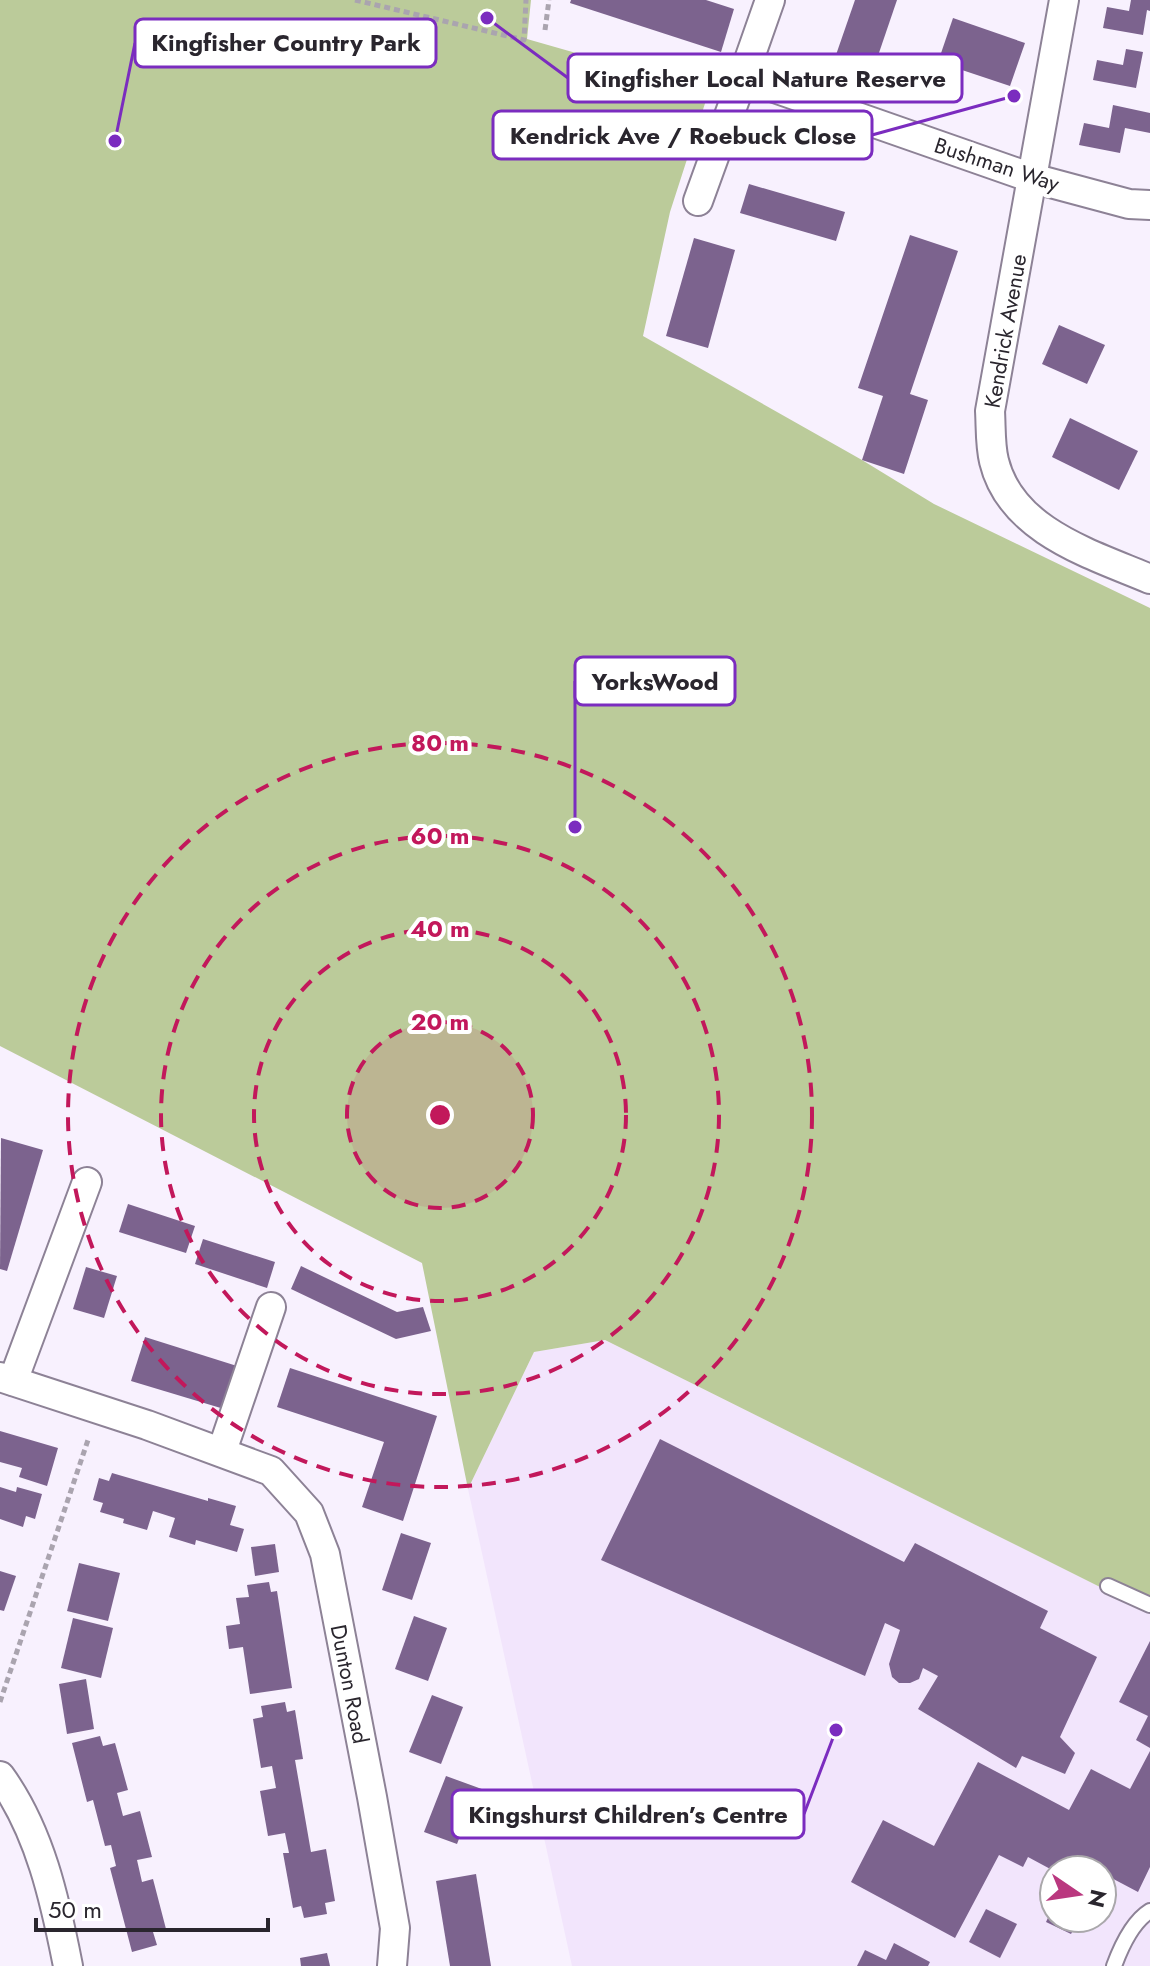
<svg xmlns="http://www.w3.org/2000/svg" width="1150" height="1966" font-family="Jost,sans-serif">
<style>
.built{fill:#f2e5fc;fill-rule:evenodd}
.green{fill:#bbcb9a}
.building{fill:#7c638e}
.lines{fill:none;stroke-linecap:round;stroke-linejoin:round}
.lane-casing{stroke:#8d8296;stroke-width:18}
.street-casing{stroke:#8d8296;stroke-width:32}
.path{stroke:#aaa4af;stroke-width:5;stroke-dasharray:6 4;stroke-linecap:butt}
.lane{stroke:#fff;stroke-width:14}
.street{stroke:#fff;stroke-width:28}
.ring{fill:none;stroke:#c2185b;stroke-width:4;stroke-dasharray:14 10}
.labels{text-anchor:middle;stroke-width:8;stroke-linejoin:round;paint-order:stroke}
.street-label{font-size:22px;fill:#2a262e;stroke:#fff}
.centre{fill:#c2185b;stroke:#fff;stroke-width:4}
.ring-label{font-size:24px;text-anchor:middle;font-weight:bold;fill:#c2185b;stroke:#fff;stroke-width:8;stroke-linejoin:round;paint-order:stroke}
.leader{fill:none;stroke:#7b2cbf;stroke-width:3}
.callout-dot{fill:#7b2cbf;stroke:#fff;stroke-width:3}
.callout{fill:#fff;stroke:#7b2cbf;stroke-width:3}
.callout-label{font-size:24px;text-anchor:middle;font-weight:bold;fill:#2a262e}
</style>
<rect width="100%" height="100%" fill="#f8f1fe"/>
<path class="built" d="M605,1340L1150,1612V1966H572L468,1489L534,1352ZM1054,1870H1102V1918H1054Z"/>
<path class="green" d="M0,0H531L527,39L709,91L670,212L643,336L862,460L934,504L1150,608V1612L605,1340L534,1352L468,1489L422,1263L0,1046Z"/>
<g class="building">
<path d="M571,0H706L734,9L721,52L570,3Z"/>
<path d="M855,0H897L867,88L829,75Z"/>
<path d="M1131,0H1150V11L1147,10L1143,35L1103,28L1107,7L1129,11Z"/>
<path d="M953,18L1025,43L1010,86L938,62Z"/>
<path d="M1126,49L1143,52L1136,88L1093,80L1097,60L1123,65Z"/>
<path d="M1113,105L1150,113V133L1125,128L1120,153L1079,145L1084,123L1109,128Z"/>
<path d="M749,184L845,212L836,241L740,213Z"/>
<path d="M910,235L958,251L910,394L928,400L904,474L862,460L883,396L858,388Z"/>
<path d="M694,238L735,250L708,348L666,336Z"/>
<path d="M1059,325L1105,345L1087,384L1042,364Z"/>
<path d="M1070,418L1138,451L1119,490L1052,457Z"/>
<path d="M1,1138L43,1150L7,1271L0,1269Z"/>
<path d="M128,1204L195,1226L186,1253L119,1232Z"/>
<path d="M203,1239L275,1262L267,1288L195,1264Z"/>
<path d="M301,1266L397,1312L423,1307L431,1331L396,1339L291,1289Z"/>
<path d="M86,1267L117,1276L104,1318L73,1309Z"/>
<path d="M145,1337L237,1366L224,1409L131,1381Z"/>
<path d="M290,1368L437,1416L403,1521L362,1507L384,1442L277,1407Z"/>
<path d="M0,1431L58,1448L47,1486L19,1477L22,1468L0,1462Z"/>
<path d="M660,1439L904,1562L915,1543L1048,1611L1040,1628L1097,1657L1060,1737L1075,1753L1065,1774L1022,1756L1016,1768L918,1709L938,1676L923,1668L919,1679L910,1683H899L892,1677L889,1664L900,1630L885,1623L865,1676L601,1560Z"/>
<path d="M112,1473L208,1501V1498L236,1506L230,1525L244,1529L237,1552L196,1540L195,1545L169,1537L175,1518L153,1511L147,1530L123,1523L124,1519L100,1512L103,1503L93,1500L99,1478L109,1481Z"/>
<path d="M0,1487L16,1492L17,1487L42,1494L35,1519L26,1516L23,1527L0,1519Z"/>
<path d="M401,1533L431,1543L412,1600L382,1590Z"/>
<path d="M275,1544L279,1572L255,1576L251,1547Z"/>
<path d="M79,1563L120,1573L108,1621L67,1611Z"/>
<path d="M0,1571L16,1576L4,1611L0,1610Z"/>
<path d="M269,1582L271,1592L277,1591L292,1688L250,1694L243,1647L229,1649L226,1626L240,1624L236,1598L249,1597L247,1585Z"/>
<path d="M414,1616L447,1628L428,1681L395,1669Z"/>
<path d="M73,1618L113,1628L101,1678L61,1668Z"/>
<path d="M1150,1641V1748L1136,1740L1148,1716L1119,1702Z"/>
<path d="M86,1679L94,1729L67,1734L59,1684Z"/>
<path d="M432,1695L463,1707L441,1764L409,1752Z"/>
<path d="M285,1702L287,1712L295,1710L303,1759L295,1760L311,1852L326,1849L335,1901L325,1903L327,1914L304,1918L301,1906L293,1908L283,1853H289L285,1833L268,1836L260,1791L276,1788L272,1766L261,1768L253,1719L263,1717L261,1706Z"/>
<path d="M100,1736L103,1746L115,1743L128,1790L117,1793L123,1816L140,1811L152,1857L137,1860L142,1882L153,1879L166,1929L153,1932L157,1945L132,1952L110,1868L116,1866L111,1845L105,1846L93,1800L87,1802L72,1743Z"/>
<path d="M1150,1751V1867L1138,1892L1104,1874L1102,1878V1870L1054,1871L1028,1857L1023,1867L999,1855L955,1938L851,1882L883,1820L934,1846L978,1762L1069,1810L1091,1769L1130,1789Z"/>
<path d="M446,1776L490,1792L478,1823L467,1818L457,1844L424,1832Z"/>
<path d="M476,1874L491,1966H450L436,1881Z"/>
<path d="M1054,1905V1918H1080L1071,1934L1046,1922Z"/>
<path d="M986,1909L1017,1924L1000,1958L969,1942Z"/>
<path d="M894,1943L930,1962L928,1966H857L865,1950L886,1960Z"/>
<path d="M327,1953L330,1966H301L300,1958Z"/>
</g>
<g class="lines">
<defs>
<g id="lane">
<path d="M1108,1586L1150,1605"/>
<path d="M1114,1966C1121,1947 1132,1922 1150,1911"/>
</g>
<g id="street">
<path d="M1064,0L990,411C991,427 990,445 994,461C1011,531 1091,554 1150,579"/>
<path d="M743,77L770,0"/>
<path d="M698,201L743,77L1032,178L1129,204L1150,205"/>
<path d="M0,1377L147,1425L271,1471L309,1513L325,1554L372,1797L395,1928L392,1966"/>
<path d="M13,1381L87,1182"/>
<path d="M222,1451L271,1307"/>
<path d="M0,1776C40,1831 55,1900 68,1966"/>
</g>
</defs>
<use href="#lane" class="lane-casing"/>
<use href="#street" class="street-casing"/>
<g class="path">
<path d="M355,0L524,40L526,0"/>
<path d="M545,30L549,0"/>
<path d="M0,1702L89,1437"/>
</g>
<use href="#lane" class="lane"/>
<use href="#street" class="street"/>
</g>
<circle cx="440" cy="1115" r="93" fill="#c2185b" fill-opacity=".12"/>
<g class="ring">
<circle cx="440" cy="1115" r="93"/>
<circle cx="440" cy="1115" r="186"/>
<circle cx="440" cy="1115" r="279"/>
<circle cx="440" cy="1115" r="372"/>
</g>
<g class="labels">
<g class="street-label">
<text transform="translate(997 164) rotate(18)" y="8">Bushman Way</text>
<text transform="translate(1005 331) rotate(-80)" y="8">Kendrick Avenue</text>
<text transform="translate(350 1684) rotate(79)" y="8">Dunton Road</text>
</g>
</g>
<circle cx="440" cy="1115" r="12" class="centre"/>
<g class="ring-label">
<text x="440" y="751">80 m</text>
<text x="440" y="844">60 m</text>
<text x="440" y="937">40 m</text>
<text x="440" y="1030">20 m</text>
</g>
<path class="leader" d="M115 141L135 43M487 18L568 78M1014 96L872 135M575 827L575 681M836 1730L804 1814"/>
<g class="callout-dot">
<circle cx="115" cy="141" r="8"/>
<circle cx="487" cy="18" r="8"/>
<circle cx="1014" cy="96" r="8"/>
<circle cx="575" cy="827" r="8"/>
<circle cx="836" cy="1730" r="8"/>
</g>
<g class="callout">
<rect x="135" y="19" width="301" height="48" rx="8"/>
<rect x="568" y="54" width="394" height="48" rx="8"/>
<rect x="493" y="111" width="379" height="48" rx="8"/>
<rect x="575" y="657" width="160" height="48" rx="8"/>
<rect x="452" y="1790" width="352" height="48" rx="8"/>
</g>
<g class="callout-label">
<text x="286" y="51">Kingfisher Country Park</text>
<text x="765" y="87">Kingfisher Local Nature Reserve</text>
<text x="683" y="144">Kendrick Ave / Roebuck Close</text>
<text x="655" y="690">YorksWood</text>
<text x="628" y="1823">Kingshurst Children’s Centre</text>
</g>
<g transform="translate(1078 1894) rotate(103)"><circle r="38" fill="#ffffff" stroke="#aaa8ab" stroke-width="2"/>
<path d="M0-6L14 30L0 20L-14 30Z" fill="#ba387f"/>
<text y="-12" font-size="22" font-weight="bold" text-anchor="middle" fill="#2a262e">N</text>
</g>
<path d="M36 1918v12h232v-12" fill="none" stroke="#2a262e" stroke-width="4"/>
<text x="48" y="1918" font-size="24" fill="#2a262e" stroke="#ffffff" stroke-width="6" paint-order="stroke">50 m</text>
</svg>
